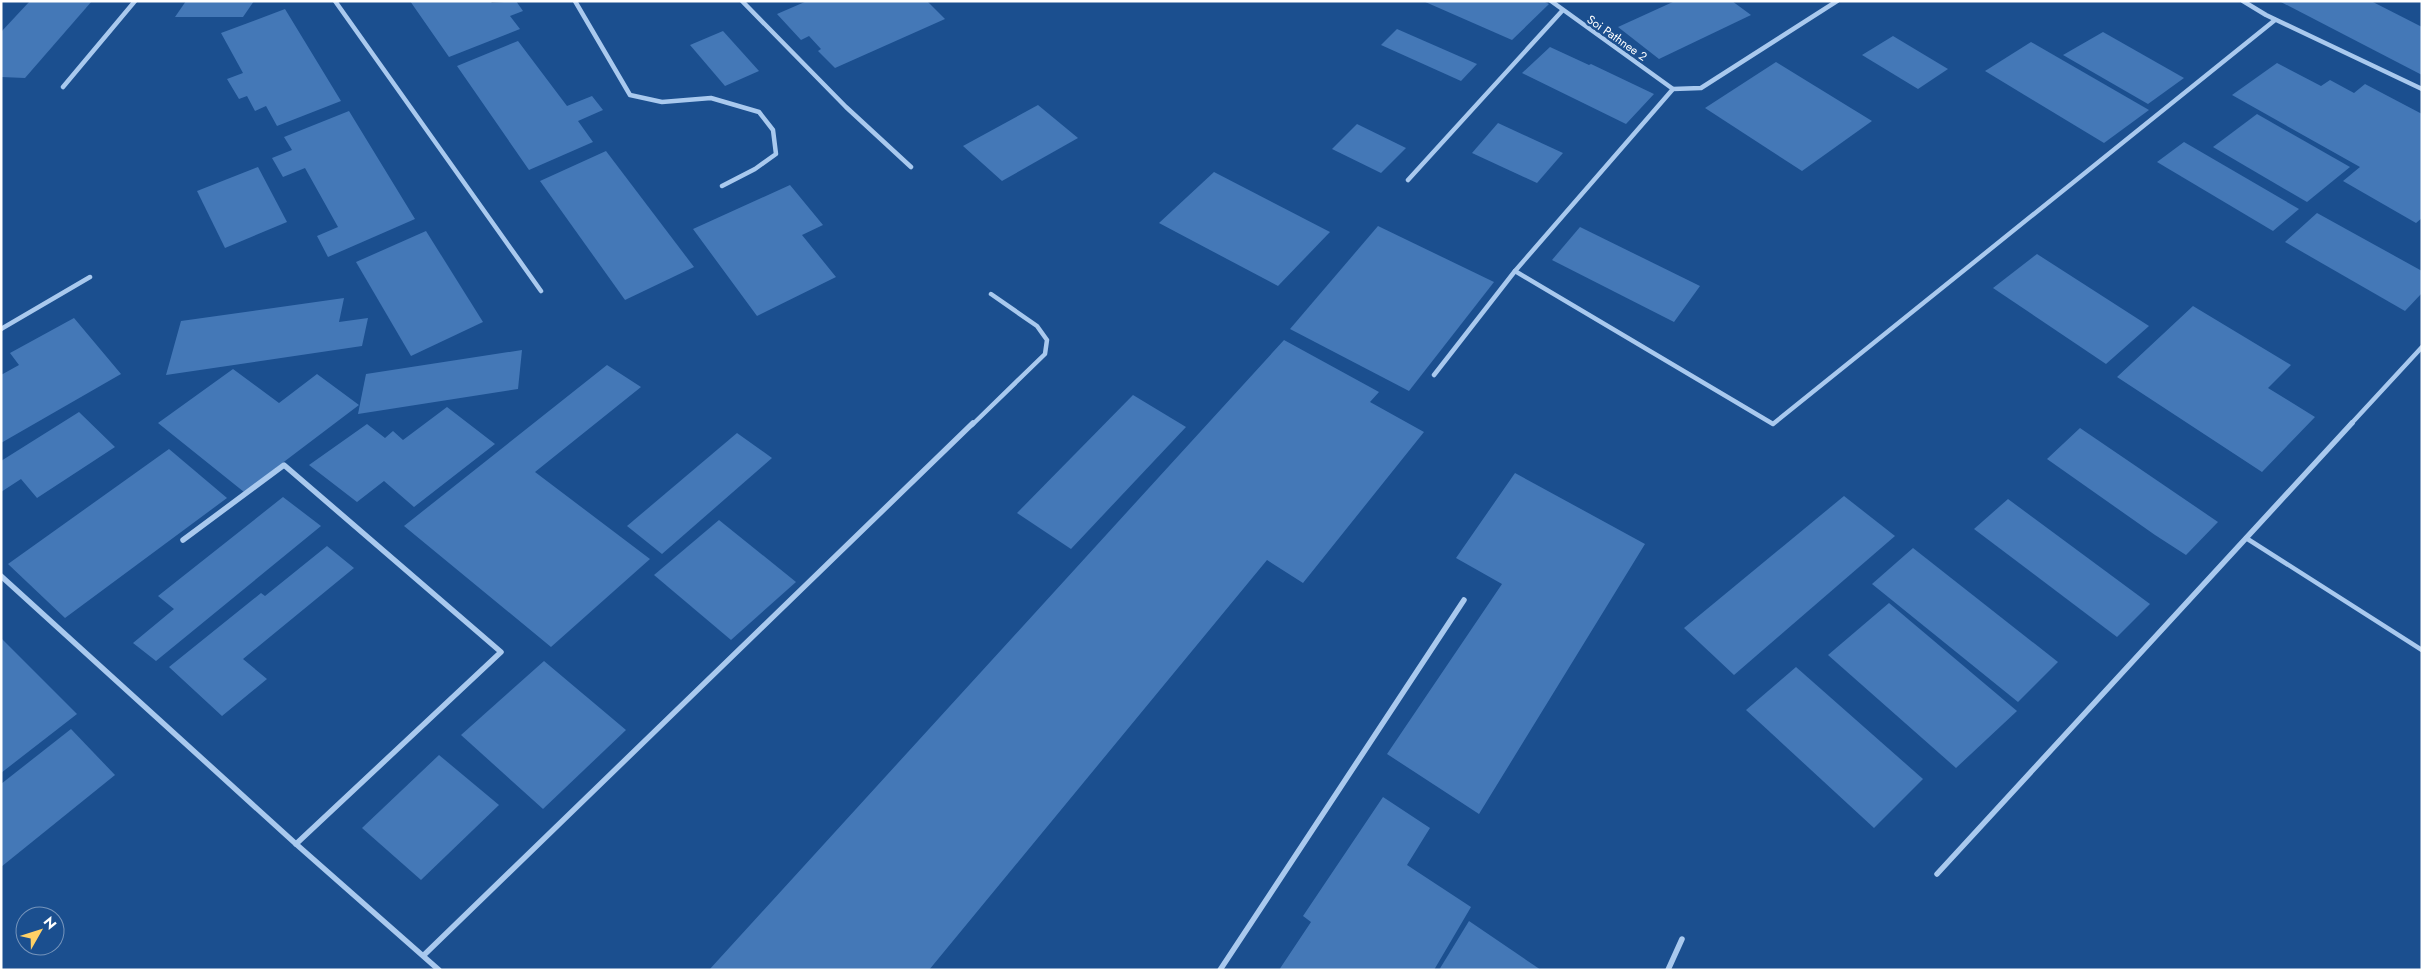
<svg xmlns="http://www.w3.org/2000/svg" width="2423" height="971" font-family="Jost,sans-serif">
<style>
.building{fill:#4478b7}
.lines{fill:none;stroke-linecap:round;stroke-linejoin:round}
.lane{stroke:#a9c9ee;stroke-width:4.5}
.street-far1{stroke:#a9c9ee;stroke-width:4.5}
.street{stroke:#a9c9ee;stroke-width:5.5}
.labels{text-anchor:middle;stroke-width:5;stroke-linejoin:round;paint-order:stroke}
.far-street-label{font-size:12px;fill:#fff;stroke:#1b4f8f}
</style>
<rect width="100%" height="100%" fill="#1b4f8f"/>
<g class="building">
<path d="M30,1H92L25,78L1,77V32Z"/>
<path d="M186,1H254L243,17H175Z"/>
<path d="M410,1H490L492,3L516,1L523,11L510,16L520,29L449,57Z"/>
<path d="M807,1H927L945,19L835,68L818,51L821,49L809,36L801,40L777,14Z"/>
<path d="M1423,1H1543L1549,4L1512,40Z"/>
<path d="M1675,1H1732L1751,15L1659,59L1618,27Z"/>
<path d="M2279,1H2371L2422,27V75Z"/>
<path d="M285,9L341,101L277,126L266,106L255,111L247,96L239,99L227,79L243,73L221,33Z"/>
<path d="M1397,29L1477,64L1461,81L1381,45Z"/>
<path d="M723,31L759,71L725,86L690,45Z"/>
<path d="M2103,32L2184,78L2148,104L2063,55Z"/>
<path d="M1893,36L1948,69L1918,89L1862,55Z"/>
<path d="M518,41L567,106L592,96L603,110L578,121L593,142L529,170L457,66Z"/>
<path d="M2031,42L2149,110L2104,143L1985,71Z"/>
<path d="M1550,47L1589,65L1591,64L1654,94L1626,124L1522,73Z"/>
<path d="M1776,62L1872,121L1802,171L1705,108Z"/>
<path d="M2277,63L2321,86L2330,80L2354,93L2365,84L2422,114V218L2416,223L2343,181L2360,167L2232,95Z"/>
<path d="M1038,105L1078,138L1002,181L963,146Z"/>
<path d="M349,111L415,219L328,257L317,236L338,227L305,168L283,177L272,158L292,150L284,137Z"/>
<path d="M2257,114L2350,167L2307,202L2213,147Z"/>
<path d="M1498,123L1563,153L1537,183L1472,153Z"/>
<path d="M1357,124L1406,148L1381,173L1332,149Z"/>
<path d="M2184,142L2299,209L2273,231L2157,162Z"/>
<path d="M606,151L694,267L625,300L540,181Z"/>
<path d="M258,167L287,222L225,248L197,191Z"/>
<path d="M1214,172L1330,232L1278,286L1159,223Z"/>
<path d="M790,185L823,225L802,235L836,277L757,316L693,229Z"/>
<path d="M2317,213L2422,271V293L2405,311L2285,242Z"/>
<path d="M1378,226L1494,282L1409,391L1290,329Z"/>
<path d="M1580,227L1700,286L1674,322L1552,260Z"/>
<path d="M426,231L483,322L411,356L356,262Z"/>
<path d="M2037,254L2149,326L2106,364L1993,288Z"/>
<path d="M344,298L339,322L368,318L362,346L166,375L181,321Z"/>
<path d="M2193,306L2291,365L2268,388L2315,417L2262,472L2117,377Z"/>
<path d="M74,318L121,374L1,443V375L19,365L10,353Z"/>
<path d="M1284,340L1379,392L1370,402L1424,432L1303,583L1267,560L929,970H709Z"/>
<path d="M522,350L518,389L358,414L366,374Z"/>
<path d="M607,365L641,387L535,472L650,559L551,647L404,526Z"/>
<path d="M233,369L279,403L317,374L359,405L244,492L158,423Z"/>
<path d="M1133,395L1186,427L1071,549L1017,513Z"/>
<path d="M447,407L495,444L414,507L384,481L357,502L309,465L367,424L385,438L393,431L403,440Z"/>
<path d="M79,412L115,447L37,498L21,479L1,492V461Z"/>
<path d="M2080,428L2218,522L2186,555L2155,535L2047,459Z"/>
<path d="M737,433L772,458L662,554L627,526Z"/>
<path d="M169,449L227,498L65,618L8,564Z"/>
<path d="M1515,473L1645,544L1479,814L1387,754L1502,584L1456,558Z"/>
<path d="M1844,496L1895,536L1734,675L1684,628Z"/>
<path d="M283,497L321,526L156,661L133,643L174,609L158,596Z"/>
<path d="M2008,499L2150,604L2117,637L1974,529Z"/>
<path d="M719,520L796,582L731,640L654,575Z"/>
<path d="M327,546L354,568L243,659L267,679L222,716L169,667L261,593L265,596Z"/>
<path d="M1913,548L2058,662L2018,702L1872,584Z"/>
<path d="M1889,603L2017,711L1956,768L1828,655Z"/>
<path d="M1,638L77,714L1,773Z"/>
<path d="M544,661L626,730L543,809L461,735Z"/>
<path d="M1796,667L1923,779L1874,828L1746,710Z"/>
<path d="M71,729L115,775L1,867V784Z"/>
<path d="M439,755L499,805L421,880L362,828Z"/>
<path d="M1383,797L1430,828L1407,865L1471,907L1434,970H1279L1311,922L1303,916Z"/>
<path d="M1469,921L1541,970H1439Z"/>
</g>
<g class="lines">
<path class="lane" d="M2246,538L2422,650"/>
<g class="street-far1">
<path d="M335,1L541,291"/>
<path d="M575,1L630,95L662,102L711,98L759,112L773,130L776,154L755,169L722,186"/>
<path d="M742,1L846,107L911,167"/>
<path d="M1551,1L1673,89"/>
<path d="M2243,1L2266,15L2422,89"/>
<path d="M63,87L135,1"/>
<path d="M1408,180L1562,11"/>
<path d="M1515,271L1773,424L2275,20"/>
<path d="M1,329L90,277"/>
<path d="M1434,375L1515,271L1673,89L1701,88L1837,1"/>
<path d="M972,425L1045,354L1047,340L1037,326L991,294"/>
<path d="M2350,425L2422,347"/>
</g>
<g class="street">
<path d="M183,540L284,465L501,652L296,844"/>
<path d="M1,576L296,844L439,970"/>
<path d="M1937,874L2352,423"/>
<path d="M424,955L973,423"/>
<path d="M1220,970L1464,600"/>
<path d="M1668,970L1682,939"/>
</g>
</g>
<g class="labels">
<g class="far-street-label">
<text transform="translate(1617 38) rotate(35)" y="4">Soi Pathnee 2</text>
</g>
</g>
<rect width="2423" height="971" fill="none" stroke="#ffffff" stroke-width="5"/>
<g transform="translate(40 931) rotate(51)"><circle r="24" fill="#1b4f8f" stroke="#7695bc"/>
<path d="M0-4L9 19L0 12L-9 19Z" fill="#ffd166"/>
<text y="-8" font-size="14" font-weight="bold" text-anchor="middle" fill="#ffffff">N</text>
</g>
</svg>
